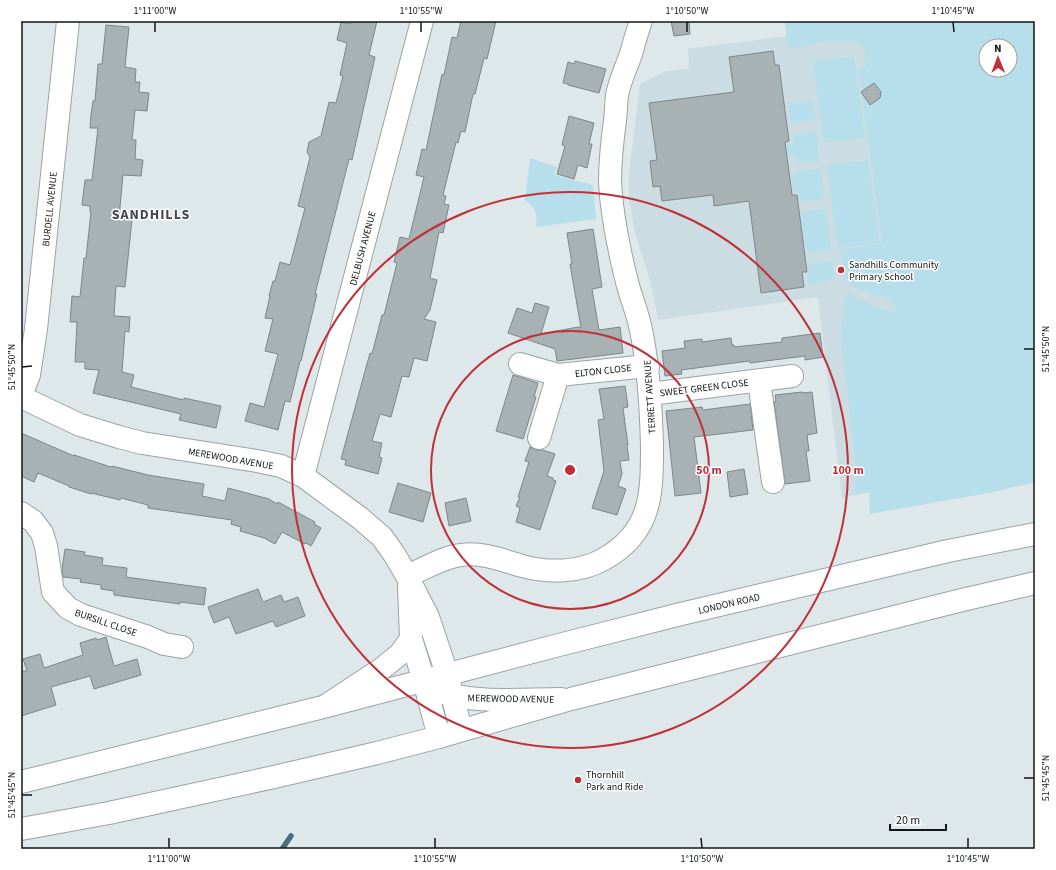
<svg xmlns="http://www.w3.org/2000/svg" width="1056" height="870" font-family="'Source Sans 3',sans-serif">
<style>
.built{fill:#cbdde3;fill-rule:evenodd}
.green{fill:#b6deeb;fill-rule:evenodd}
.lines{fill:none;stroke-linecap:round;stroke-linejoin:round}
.stream{stroke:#47707c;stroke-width:5.5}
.building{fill:#a8b1b4;stroke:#7d8688}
.minor-casing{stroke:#9aa3a6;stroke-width:24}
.highway-casing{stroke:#9aa3a6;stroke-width:24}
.minor{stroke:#fff;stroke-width:22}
.highway{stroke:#fff;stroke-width:22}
.ticks{fill:none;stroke:#121617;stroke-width:1.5}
.ring{fill:none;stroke:#c03038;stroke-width:2}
.poi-dot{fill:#c03038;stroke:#fff;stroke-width:1.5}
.labels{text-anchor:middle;stroke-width:3;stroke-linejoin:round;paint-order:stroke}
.street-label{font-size:10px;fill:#121617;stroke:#fff}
.poi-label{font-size:10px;fill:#121617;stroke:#fff;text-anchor:start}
.district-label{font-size:14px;font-weight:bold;letter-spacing:1px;fill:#40484a;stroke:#fff}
.centre{fill:#c03038;stroke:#fff;stroke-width:2}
.ring-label{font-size:12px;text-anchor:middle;font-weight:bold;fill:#c03038;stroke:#fff;stroke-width:3;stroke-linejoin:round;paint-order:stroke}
.neatline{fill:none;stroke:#121617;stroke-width:1.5}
.ticks-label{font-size:10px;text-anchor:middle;fill:#121617}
</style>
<rect width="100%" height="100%" fill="#dee7ea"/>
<path class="built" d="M785,21H1035L859,494L842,498L818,297L658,320L651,284L635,233L629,199V173L640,84L664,72L689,68L688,49L786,36ZM986,46H1010V70H986Z"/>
<g class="green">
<path d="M785,21H1035V482L993,492L870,514L869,492L855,495L856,468L848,395L840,336L846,293C862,300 878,312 896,310L891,300L845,283L841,250L882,244L859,69L866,68L864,47L859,42H825L799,48L787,46ZM986,46H1010V70H986Z"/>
<path d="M854,56L865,138L824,143L813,61Z"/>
<path d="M813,101L815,120L791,123L788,104Z"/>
<path d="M816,131L819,161L796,163L795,157H788L787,145L793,144L792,134Z"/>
<path d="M530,158L557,167L554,175L593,185L596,219L536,227C538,214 535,207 525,200Z"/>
<path d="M868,160L879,243L838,248L827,165Z"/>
<path d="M821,169L824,199L800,202L799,192L793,193L791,175L797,174L796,172Z"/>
<path d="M826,209L831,250L807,253L806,243L799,244L796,221L803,220L802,212Z"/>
<path d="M832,260L834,277C828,284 817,284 808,285L807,275L809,274L807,264Z"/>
</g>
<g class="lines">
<path class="stream" d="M282,849L291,836"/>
</g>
<g class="building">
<path d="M352,21H377L369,55L375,57L352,160L349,159L315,294H317L301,361H300L290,402L285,401L278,430L245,421L250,403L264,407L278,354L265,351L273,319L265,318L270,296H269L273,281H275L280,262L290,265L305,208L298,206L310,157L307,152L309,142L321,136L329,102L336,103L343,76L340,75L347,43L337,40L341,22L351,24Z"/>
<path d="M461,21H496L487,59L484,58L475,94H473L465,132L461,131L458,143L456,142L443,195L446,196L444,204L449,205L443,233L439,232L430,278L437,280L430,310L424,319L436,322L427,361L414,358L409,377L402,376L391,417L380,414L372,441L382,443L379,457L382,458L378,474L345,465L346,460L341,459L370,353L372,354L382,315H384L397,263L394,262L400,237L409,239L424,177L416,175L422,149L426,150L442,74L444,75L452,37L457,38Z"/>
<path d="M671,21H689L690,34L674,36Z"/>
<path d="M106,25L129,27L125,67L136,69L135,82H140L139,92L149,93L147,111L135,110L132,140H136L135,159L143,160L141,176L123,175L119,218L132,219L125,287L116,286L114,316L130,317L129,332L125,331L122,372L134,375L131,387L184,400V398L221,406L216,428L179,420L181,414L93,393L99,370L85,369V362H75L77,322H70L72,296L80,297L84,258H86L91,212H90V206L82,205L85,180H92L98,128H90L91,115L93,101H95L98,64H102Z"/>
<path d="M773,51L775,65H779L789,141L785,142L792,195H797L807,272H802L804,287L761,293L749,201L714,206L713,195L662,201L660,186L653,187L650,161L657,160L649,103L734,92L729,57Z"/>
<path d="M575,61L606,69L599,93L568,85V84L563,83L568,62L574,64Z"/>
<path d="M874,83L881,92L880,98L870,105L861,92Z"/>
<path d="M569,116L594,123L589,144H592L587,168L578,165L574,179L557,174L565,146L562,145Z"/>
<path d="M593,229L602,287L592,289L599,330L620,327L623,353L557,361L555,349L508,333L517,308L532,313L535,303L549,307L541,334L578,327L581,328L570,264H572L567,233Z"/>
<path d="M820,333L823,357L805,360V356L750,363L749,361L681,370L682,374L665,376L662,351L685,348L684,341L702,339V342L731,338L732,345H734V347L782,342V338Z"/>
<path d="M513,375L538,383L534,397H536L523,439L496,431Z"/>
<path d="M625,386L628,407L623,408L628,445L627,446L629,460L620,461L622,474L618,486L626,489L617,515L592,508L604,471L598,420L604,419L599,389Z"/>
<path d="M802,392V393L812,392L817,433L807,435L809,451H806L810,481L785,484L774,402L776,401L775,395Z"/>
<path d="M750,404L753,430L694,437L701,493L675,496L666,411L702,407L703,410Z"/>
<path d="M21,433L74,456V455L111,467L112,466L148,475L204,484L202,496L225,501L228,488L269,499L277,504L278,502L315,522L314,524L321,528L311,546L306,543L305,544L282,532L275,544L264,538L240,531L241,527L231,524L232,520L148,508V505L121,498L120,500L91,493V494L69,487V486L38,473L34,482L21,476Z"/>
<path d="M530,447L536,450H543L555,454L547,476L553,478V480L556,481L540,530L516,522L520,508L516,506L520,497H518L529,462L525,461Z"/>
<path d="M744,469L748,494L730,497L727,472Z"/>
<path d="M398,483L431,493L423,522L389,512Z"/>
<path d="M466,498L471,521L449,526L445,503Z"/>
<path d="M65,549L85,552L84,555L103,558L102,565L127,568L126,577L206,588L204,605L180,602V604L114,595V591L101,589V585L80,582L81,579L63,577L62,569Z"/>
<path d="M258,589L263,602L281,595L284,602L298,597L305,616L276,627L273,621L236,634L229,617L214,623L208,607Z"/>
<path d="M106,637L114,666L137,659L141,675L94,689L90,676L51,687L56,705L21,716V671H27L23,659L40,654L44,668L83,655L80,643L96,638L97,640Z"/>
</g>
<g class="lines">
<defs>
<g id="minor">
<path d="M520,364L558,375"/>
<path d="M759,381L773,482"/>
<path d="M650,394L792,376"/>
<path d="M21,395L29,375L36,329L68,21"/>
<path d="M21,397L80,425L119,437L142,443L257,461L281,466L303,476L360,518L382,537L394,554L407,576L428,617L447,674L461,730"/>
<path d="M539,438L558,375L648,366"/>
<path d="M303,476L422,21"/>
<path d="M21,513L33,521L42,533L46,546L53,592L68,608L81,615L148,637L164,644L182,647"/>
<path d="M407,576C424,569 443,557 461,555C482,552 502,560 522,566C548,573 580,573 604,559C652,532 652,494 652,446C651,407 649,368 641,330C638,314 631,298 627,282C619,250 612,217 610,183C610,162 612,142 615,121C616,113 616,103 617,95C620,80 626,68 631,54C634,43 637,32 641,21"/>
<path d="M409,587L411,639L424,681L439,737"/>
<path d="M440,692C477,704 522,699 561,699"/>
<path d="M327,705L380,670L400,654L411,639"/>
</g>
<g id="highway">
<path d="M21,782L323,707L555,646L681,614L948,551L1035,534"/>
<path d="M21,829L109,813L274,777L377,753L439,737L571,699L958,601L1035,583"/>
</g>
</defs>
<use href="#minor" class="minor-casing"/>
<use href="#highway" class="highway-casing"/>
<use href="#minor" class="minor"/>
<use href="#highway" class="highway"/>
</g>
<path class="ticks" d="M155,22V32M421,22V32M687,22V32M953,22L954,32M1024,349H1034M22,367L32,366M1024,778H1034M22,795H32M169,838V848M435,838V848M701,838L702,848M968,838V848"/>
<g class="ring">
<circle cx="570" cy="470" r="139"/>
<circle cx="570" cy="470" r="278"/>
</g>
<g class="poi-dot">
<circle cx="841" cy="270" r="4"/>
<circle cx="578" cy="780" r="4"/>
</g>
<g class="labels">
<g class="street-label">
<text transform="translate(49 209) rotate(-84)" y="4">BURDELL AVENUE</text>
<text transform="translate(362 248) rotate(-75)" y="4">DELBUSH AVENUE</text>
<text transform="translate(603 370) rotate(-6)" y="4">ELTON CLOSE</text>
<text transform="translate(704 387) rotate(-7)" y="4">SWEET GREEN CLOSE</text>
<text transform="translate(649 397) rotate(-94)" y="4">TERRETT AVENUE</text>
<text transform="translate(231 458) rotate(10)" y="4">MEREWOOD AVENUE</text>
<text transform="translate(729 603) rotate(-13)" y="4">LONDON ROAD</text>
<text transform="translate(106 622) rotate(19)" y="4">BURSILL CLOSE</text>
<text transform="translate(511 698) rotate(1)" y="4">MEREWOOD AVENUE</text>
</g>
<g class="poi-label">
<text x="849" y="268">Sandhills Community<tspan x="849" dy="12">Primary School</tspan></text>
<text x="586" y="778">Thornhill<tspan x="586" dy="12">Park and Ride</tspan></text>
</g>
<g class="district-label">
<text x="151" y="219">SANDHILLS</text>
</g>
</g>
<circle cx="570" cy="470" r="6" class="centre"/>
<g class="ring-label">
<text x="709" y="474">50 m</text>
<text x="848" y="474">100 m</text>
</g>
<rect width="1056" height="870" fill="none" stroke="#ffffff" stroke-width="44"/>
<g transform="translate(998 58) rotate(359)"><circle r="19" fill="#ffffff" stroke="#a0a2a2"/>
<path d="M0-3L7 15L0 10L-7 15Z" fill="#c03038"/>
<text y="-6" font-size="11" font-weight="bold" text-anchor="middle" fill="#121617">N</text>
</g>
<path d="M890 824v6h56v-6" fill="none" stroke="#121617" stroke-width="2"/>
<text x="896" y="824" font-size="12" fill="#121617" stroke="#ffffff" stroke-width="3" paint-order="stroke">20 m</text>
<rect x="22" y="22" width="1012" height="826" class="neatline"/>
<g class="ticks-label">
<text x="155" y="14">1°11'00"W</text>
<text x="421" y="14">1°10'55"W</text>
<text x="687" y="14">1°10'50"W</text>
<text x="953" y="14">1°10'45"W</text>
<text transform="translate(1045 349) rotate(-90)" y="4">51°45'50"N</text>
<text transform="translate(11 367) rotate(-90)" y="4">51°45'50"N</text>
<text transform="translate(1045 778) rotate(-90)" y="4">51°45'45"N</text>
<text transform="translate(11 795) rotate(-90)" y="4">51°45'45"N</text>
<text x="169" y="862">1°11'00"W</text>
<text x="435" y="862">1°10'55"W</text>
<text x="702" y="862">1°10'50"W</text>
<text x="968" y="862">1°10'45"W</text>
</g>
</svg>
